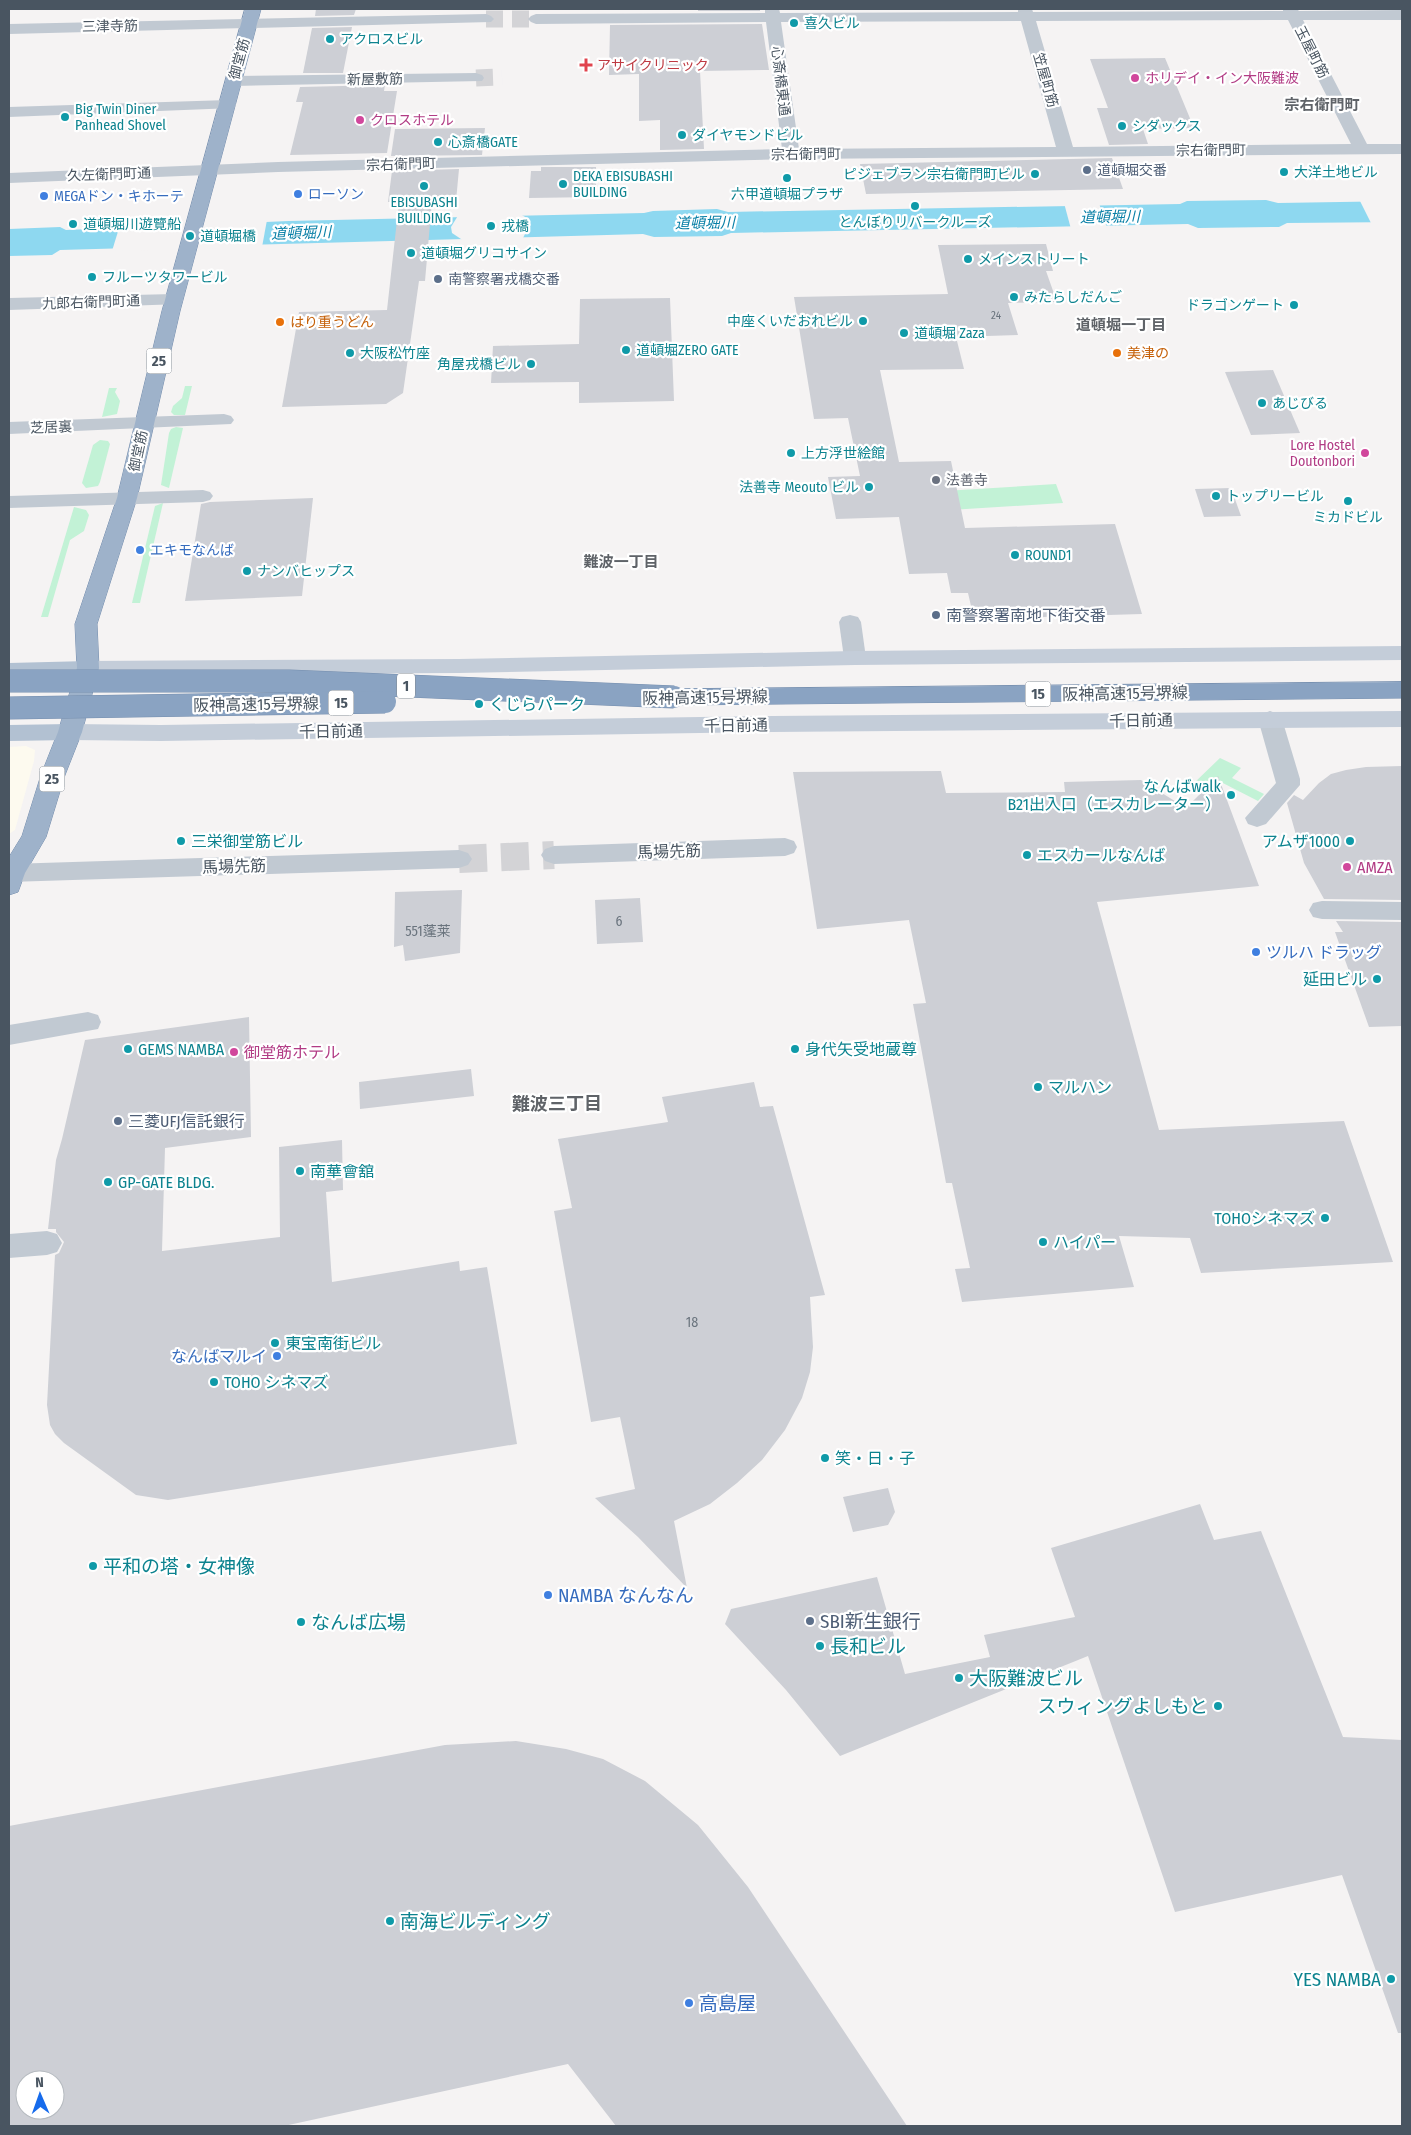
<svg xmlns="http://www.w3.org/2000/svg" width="1411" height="2135" font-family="'Fira Sans Condensed','Noto Sans JP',sans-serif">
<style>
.commercial{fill:#fdfaef}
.green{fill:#c2f2d6}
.water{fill:#8ed8f0}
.pier{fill:#f5f3f3}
.building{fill:#cdcfd5;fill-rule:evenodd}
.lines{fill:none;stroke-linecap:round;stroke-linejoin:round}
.minor-tunnel-far1{stroke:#d3d3d6;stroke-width:17;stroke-dasharray:17 9;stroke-linecap:butt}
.minor-tunnel{stroke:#d3d3d6;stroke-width:28;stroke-dasharray:28 14;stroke-linecap:butt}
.trunk-casing{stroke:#758eae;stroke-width:1}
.motorway-casing{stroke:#758eae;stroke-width:1}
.minor{fill:#c1c9d2;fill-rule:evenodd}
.secondary{fill:#c4cdd9;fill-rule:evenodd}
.primary{fill:#b2c1d2;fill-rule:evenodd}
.trunk{fill:#9eb2ca;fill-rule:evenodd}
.motorway{fill:#8aa3c2;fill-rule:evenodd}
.motorway-bridge-casing{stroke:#758eae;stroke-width:23;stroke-linecap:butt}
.motorway-bridge{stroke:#8aa3c2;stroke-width:22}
.culture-dot{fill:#0f9aa8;stroke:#fff;stroke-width:2}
.health-dot{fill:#e0444e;stroke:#fff;stroke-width:2}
.hotel-dot{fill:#d1479c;stroke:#fff;stroke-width:2}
.service-dot{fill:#5c6f8a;stroke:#fff;stroke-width:2}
.shop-dot{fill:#3f7fe0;stroke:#fff;stroke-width:2}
.food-dot{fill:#e8710a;stroke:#fff;stroke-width:2}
.worship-dot{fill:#6b7280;stroke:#fff;stroke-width:2}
.labels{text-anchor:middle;stroke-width:4.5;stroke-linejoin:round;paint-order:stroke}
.far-number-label{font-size:11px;fill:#6a747e}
.far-culture-label{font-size:14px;fill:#0d838f;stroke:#fff;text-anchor:start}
.far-street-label{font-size:14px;fill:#495561;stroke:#fff}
.far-health-label{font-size:14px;fill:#be3a42;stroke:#fff;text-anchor:start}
.far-hotel-label{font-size:14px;fill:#b23c85;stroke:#fff;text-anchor:start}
.far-service-label{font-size:14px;fill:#4e5e75;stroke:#fff;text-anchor:start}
.far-shop-label{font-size:14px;fill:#366cbe;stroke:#fff;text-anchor:start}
.far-food-label{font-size:14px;fill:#c56008;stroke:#fff;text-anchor:start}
.far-worship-label{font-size:14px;fill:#5b616d;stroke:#fff;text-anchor:start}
.number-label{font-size:14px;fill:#6a747e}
.far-neighbourhood-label{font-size:15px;font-weight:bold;fill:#5f6368;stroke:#fff}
.far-water-label{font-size:15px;font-style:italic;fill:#087fa6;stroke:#fff}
.shield{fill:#fff;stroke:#808890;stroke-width:1}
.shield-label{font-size:15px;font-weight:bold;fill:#495561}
.service-label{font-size:16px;fill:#4e5e75;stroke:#fff;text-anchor:start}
.street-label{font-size:16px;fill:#495561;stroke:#fff}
.culture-label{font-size:16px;fill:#0d838f;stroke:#fff;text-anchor:start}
.hotel-label{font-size:16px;fill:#b23c85;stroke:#fff;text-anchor:start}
.shop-label{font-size:16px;fill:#366cbe;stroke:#fff;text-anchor:start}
.neighbourhood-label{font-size:18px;font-weight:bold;fill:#5f6368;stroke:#fff}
.near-culture-label{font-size:19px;fill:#0d838f;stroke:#fff;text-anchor:start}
.near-shop-label{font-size:19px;fill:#366cbe;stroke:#fff;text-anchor:start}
.near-service-label{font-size:19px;fill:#4e5e75;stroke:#fff;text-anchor:start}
</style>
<rect width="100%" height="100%" fill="#f5f3f3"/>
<path class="commercial" d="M26,746L35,750L34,761L15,830L9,834V747Z"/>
<g class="green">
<path d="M185,386H192L185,415H174L171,412L173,406L182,398Z"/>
<path d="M109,388H117L115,392L120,401L117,414L102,417Z"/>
<path d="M176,427L183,428L169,488L161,485L169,433L171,429Z"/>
<path d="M100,440L108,441L110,444L100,482L98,486L86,488L82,483L93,445Z"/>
<path d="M1056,484L1063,503L950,510L944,491Z"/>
<path d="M163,503L140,603H132L155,506Z"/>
<path d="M74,507L86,510L89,515L84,531L70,540L48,617H41Z"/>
<path d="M1220,758L1241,768L1232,778L1264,794L1258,801L1215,779L1204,790L1193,784Z"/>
</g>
<path class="water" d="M1266,200L1278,203L1402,201V222L1287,223L1279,227L1198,228L1188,224L731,233L722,236L654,237L643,234L60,250L52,255L9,256V229L60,227L66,230L289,221L644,213L653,211L717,209L728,212L1180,204L1187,201Z"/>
<g class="pier">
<path d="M1359,199H1402V225H1372Z"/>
<path d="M1064,203H1099L1107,228L1071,229Z"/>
<path d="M518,213L527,218L530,224L522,240L464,241L452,233L451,227L459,214Z"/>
<path d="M267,220L262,247L112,251L120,225Z"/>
</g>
<g class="building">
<path d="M316,9H356L354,15L315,16Z"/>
<rect x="698" y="9" width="62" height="2"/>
<path d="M762,24L769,70L700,71L704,149L660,150V120L639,121V74L609,75L610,25Z"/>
<path d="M352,27L343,73H303L312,28Z"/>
<path d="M1165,58L1194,128L1143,129L1148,144L1109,145L1097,108H1108L1090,59Z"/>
<path d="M385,85L384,91H397L387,153L290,155L303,102H296L300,87Z"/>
<path d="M485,128L482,155L391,156L395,129Z"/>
<path d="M1112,158L1123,189L866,194L860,164Z"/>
<path d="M541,167H596V197L529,198L531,171H541Z"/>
<path d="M459,169L456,201H432L425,281H419L403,393L386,404L282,407L299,312L387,310L399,202H388L392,171Z"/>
<path d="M1046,244L1053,271H1046L1057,302L1008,303L1018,335L956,337L964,369L880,370L899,462L951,461L965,528L1115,524L1142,614L974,619L968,593H951L947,573L909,574L899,517L836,519L828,477L860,476L848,418L814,419L794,297L948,294L938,245Z"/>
<path d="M670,298L674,401L579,403V382L491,383L493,346L579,344L580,299Z"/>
<path d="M1273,370L1300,433L1251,435L1225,372Z"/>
<path d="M1231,488L1241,516L1204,517L1195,489Z"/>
<path d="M313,498L302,596L185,601L201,504L210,502Z"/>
<path d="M1402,766V900L1324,899L1304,863L1287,803L1294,795L1303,800L1319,783L1331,774L1346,770L1366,767Z"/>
<path d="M941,771L946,793L1065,792L1064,782L1141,780L1186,808L1218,776L1259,886L1097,902L1159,1130L1344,1121L1393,1262L1201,1273L1190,1238L1119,1236L1134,1287L962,1302L955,1269L970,1268L952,1183H946L913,1004L926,1003L909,920L817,929L793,772Z"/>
<path d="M462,890L460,953L405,961L403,945L394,947L395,892Z"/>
<path d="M640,898L643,942L597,944L595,900Z"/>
<path d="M1336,921L1402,922V1026L1369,1027L1335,932H1343Z"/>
<path d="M249,1017L251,1137L165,1148L162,1251L280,1237L279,1147L342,1140L343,1190L326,1192L332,1282L459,1261L460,1271L487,1267L517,1444L168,1500L136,1495L64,1443L55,1434L50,1425L47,1405L55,1255L59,1253L64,1242L56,1232V1229H48L56,1160L62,1139L85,1040Z"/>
<path d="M471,1069L474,1096L360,1109L359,1082Z"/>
<path d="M754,1082L760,1107L773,1106L825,1295L810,1297L813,1347L810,1372L802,1398L785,1430L762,1460L737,1483L710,1504L674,1521L687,1588L638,1537L595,1498L635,1489L620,1417L591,1422L554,1211L572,1208L558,1139L668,1122L662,1097Z"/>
<path d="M888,1488L895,1512L888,1525L853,1532L843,1497Z"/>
<path d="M1200,1504L1214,1540L1261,1531L1343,1737L1402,1740V2033H1398L1342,1875L1175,1912L1088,1656L840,1756L786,1690L725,1624L731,1609L877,1577L905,1674L990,1657L984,1635L1075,1617L1051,1548Z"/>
<path d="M516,1741L566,1749L603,1759L645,1781L698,1825L748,1887L907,2126H616L568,2064L284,2126H9V1826L445,1745ZM25,2080H55V2110H25Z"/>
</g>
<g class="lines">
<g class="minor-tunnel-far1">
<path d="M486,19H536"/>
<path d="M476,78L502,77"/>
</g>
<path class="minor-tunnel" d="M459,859L554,855"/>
<defs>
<path id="trunk" d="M245,9H261L180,311L137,498L97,624L99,668L82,732L65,775L46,837L25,873L18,892L9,895V857L22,836L41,775L58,732L77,668L75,624L117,498L162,311Z"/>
<path id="motorway" d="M1402,682V698L674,705L666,702L662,697L666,692L674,689Z"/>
</defs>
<use href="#trunk" class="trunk-casing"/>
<use href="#motorway" class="motorway-casing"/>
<g class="minor">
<path d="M765,9H779L780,13L1018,12V9H1032L1033,12L1283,11V9H1297L1299,11L1402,10V20H1303L1367,144H1402V154L791,159L278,172L9,183V173L278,162L782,149L766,22L536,24L531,22L528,19L531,16L536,14L765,13ZM1288,20L1351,144L1073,147L1036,21ZM1021,21L1056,147L799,149L781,22Z"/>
<path d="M486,14L491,16L494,19L491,22L9,34V24Z"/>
<path d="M476,73L482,75L484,78L482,81L234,86L228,84L226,81L228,78L234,76Z"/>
<path d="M228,100L234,102L236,105L234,108L9,117V107Z"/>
<path d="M174,294L181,296L183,300L181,304L9,310V298Z"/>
<path d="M224,414L231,416L234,420L231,424L9,434V422Z"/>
<path d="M203,490L210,492L213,496L210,500L203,502L9,508V496Z"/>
<path d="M850,615L858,617L861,622L866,658L863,663L855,665L847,663L844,658L839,622L842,617Z"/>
<path d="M1270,711L1278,714L1282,719L1300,779V785L1266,824L1257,827L1248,824L1245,818L1276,783L1258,719L1262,714Z"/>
<path d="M785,838L794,841L797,847L794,853L785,856L554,864L545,861L541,855L545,849L554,846Z"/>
<path d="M459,850L468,853L472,859L468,865L459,868L9,882V864Z"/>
<path d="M1322,901L1402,902V920L1322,919L1313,917L1309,910L1313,903Z"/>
<path d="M88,1012L98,1015L101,1022L98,1029L9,1045V1025Z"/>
<path d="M47,1231L57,1234L62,1243L57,1252L47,1255L9,1258V1234Z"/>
</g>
<g class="secondary">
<path d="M1402,646V660L855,665L459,673L88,675L80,673L77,668L80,663L88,661L459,659L855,651Z"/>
<path d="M1402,711V727L772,732L161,741L70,740L62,738L58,732L62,726L70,724L161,725L772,716Z"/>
</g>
<g class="primary">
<path d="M88,661L96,663L99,668L96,673L88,675L9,677V663Z"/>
<path d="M70,724L78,726L82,732L78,738L70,740L9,741V725Z"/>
</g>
<use href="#trunk" class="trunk"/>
<use href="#motorway" class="motorway"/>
<defs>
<g id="motorway-bridge">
<path d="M9,681H289L674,697"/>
<path d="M9,708L385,702"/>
</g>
</defs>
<use href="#motorway-bridge" class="motorway-bridge-casing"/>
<use href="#motorway-bridge" class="motorway-bridge"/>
</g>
<g class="culture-dot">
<circle cx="794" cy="23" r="5"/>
<circle cx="330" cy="39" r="5"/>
<circle cx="65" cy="117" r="5"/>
<circle cx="1122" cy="126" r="5"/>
<circle cx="682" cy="135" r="5"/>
<circle cx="438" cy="142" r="5"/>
<circle cx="1284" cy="172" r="5"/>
<circle cx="1035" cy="174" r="5"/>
<circle cx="787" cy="178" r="5"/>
<circle cx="563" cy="184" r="5"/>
<circle cx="424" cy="186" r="5"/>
<circle cx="915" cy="206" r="5"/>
<circle cx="73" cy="224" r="5"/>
<circle cx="491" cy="226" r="5"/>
<circle cx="190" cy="236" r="5"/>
<circle cx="411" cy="253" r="5"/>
<circle cx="968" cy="259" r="5"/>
<circle cx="92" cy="277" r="5"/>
<circle cx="1014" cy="297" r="5"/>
<circle cx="1294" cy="305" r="5"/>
<circle cx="863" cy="321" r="5"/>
<circle cx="904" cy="333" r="5"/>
<circle cx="626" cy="350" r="5"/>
<circle cx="350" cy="353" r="5"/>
<circle cx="531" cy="364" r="5"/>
<circle cx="1262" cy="403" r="5"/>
<circle cx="791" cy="453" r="5"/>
<circle cx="869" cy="487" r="5"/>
<circle cx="1216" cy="496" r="5"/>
<circle cx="1348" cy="501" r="5"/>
<circle cx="1015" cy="555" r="5"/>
<circle cx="247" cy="571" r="5"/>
<circle cx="479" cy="704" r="5"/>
<circle cx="1231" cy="795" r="5"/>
<circle cx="181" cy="841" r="5"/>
<circle cx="1350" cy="841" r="5"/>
<circle cx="1027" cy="855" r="5"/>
<circle cx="1377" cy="979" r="5"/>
<circle cx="128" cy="1049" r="5"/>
<circle cx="795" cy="1049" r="5"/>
<circle cx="1038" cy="1087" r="5"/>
<circle cx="300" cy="1171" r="5"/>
<circle cx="108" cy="1182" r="5"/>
<circle cx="1325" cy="1218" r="5"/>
<circle cx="1043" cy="1242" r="5"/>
<circle cx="275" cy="1343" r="5"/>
<circle cx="214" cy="1382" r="5"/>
<circle cx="825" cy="1458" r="5"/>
<circle cx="93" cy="1566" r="5"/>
<circle cx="301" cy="1622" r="5"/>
<circle cx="820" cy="1646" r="5"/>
<circle cx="959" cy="1678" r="5"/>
<circle cx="1218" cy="1706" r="5"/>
<circle cx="390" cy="1921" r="5"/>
<circle cx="1391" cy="1979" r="5"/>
</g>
<path class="health-dot" d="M583.5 57.5h5v5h5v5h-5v5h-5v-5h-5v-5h5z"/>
<g class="hotel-dot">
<circle cx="1135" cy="78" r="5"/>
<circle cx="360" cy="120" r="5"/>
<circle cx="1365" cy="453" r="5"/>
<circle cx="1347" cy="867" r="5"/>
<circle cx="234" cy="1052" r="5"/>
</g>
<g class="service-dot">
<circle cx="1087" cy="170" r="5"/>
<circle cx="438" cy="279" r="5"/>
<circle cx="936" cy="615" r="5"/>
<circle cx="118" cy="1121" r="5"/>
<circle cx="810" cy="1621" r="5"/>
</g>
<g class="shop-dot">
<circle cx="298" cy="194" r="5"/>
<circle cx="44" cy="196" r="5"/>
<circle cx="140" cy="550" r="5"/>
<circle cx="1256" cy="952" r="5"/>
<circle cx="277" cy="1356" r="5"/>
<circle cx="548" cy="1595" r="5"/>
<circle cx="689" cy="2003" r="5"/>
</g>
<g class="food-dot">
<circle cx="280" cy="322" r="5"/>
<circle cx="1117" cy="353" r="5"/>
</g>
<circle class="worship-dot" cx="936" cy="480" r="5"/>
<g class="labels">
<g class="far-number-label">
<text x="996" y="319">24</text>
</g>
<g class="far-culture-label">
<text x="804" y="28">喜久ビル</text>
<text x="340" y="44">アクロスビル</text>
<text x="75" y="114">Big Twin Diner<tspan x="75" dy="16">Panhead Shovel</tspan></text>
<text x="1132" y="131">シダックス</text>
<text x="692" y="140">ダイヤモンドビル</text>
<text x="448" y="147">心斎橋GATE</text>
<text x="1294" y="177">大洋土地ビル</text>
<text x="1025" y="179" text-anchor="end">ピジェブラン宗右衛門町ビル</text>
<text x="573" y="181">DEKA EBISUBASHI<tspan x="573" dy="16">BUILDING</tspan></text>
<text x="787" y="199" text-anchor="middle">六甲道頓堀プラザ</text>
<text x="424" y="207" text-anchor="middle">EBISUBASHI<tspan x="424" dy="16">BUILDING</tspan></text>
<text x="915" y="227" text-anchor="middle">とんぼりリバークルーズ</text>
<text x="83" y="229">道頓堀川遊覽船</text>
<text x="501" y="231">戎橋</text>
<text x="200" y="241">道頓堀橋</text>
<text x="421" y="258">道頓堀グリコサイン</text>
<text x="978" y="264">メインストリート</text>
<text x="102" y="282">フルーツタワービル</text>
<text x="1024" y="302">みたらしだんご</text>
<text x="1284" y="310" text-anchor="end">ドラゴンゲート</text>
<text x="853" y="326" text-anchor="end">中座くいだおれビル</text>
<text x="914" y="338">道頓堀 Zaza</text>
<text x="636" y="355">道頓堀ZERO GATE</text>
<text x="360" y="358">大阪松竹座</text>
<text x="521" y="369" text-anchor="end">角屋戎橋ビル</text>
<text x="1272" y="408">あじびる</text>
<text x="801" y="458">上方浮世絵館</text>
<text x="859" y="492" text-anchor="end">法善寺 Meouto ビル</text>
<text x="1226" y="501">トップリービル</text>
<text x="1348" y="522" text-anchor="middle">ミカドビル</text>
<text x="1025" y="560">ROUND1</text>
<text x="257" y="576">ナンバヒップス</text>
</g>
<g class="far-street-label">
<text transform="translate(110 26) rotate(-1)" y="5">三津寺筋</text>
<text transform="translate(1312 52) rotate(63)" y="5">玉屋町筋</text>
<text transform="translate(239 59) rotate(-75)" y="5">御堂筋</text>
<text transform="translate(375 79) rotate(-1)" y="5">新屋敷筋</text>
<text transform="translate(1046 80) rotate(74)" y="5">笠屋町筋</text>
<text transform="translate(781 81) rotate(83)" y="5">心斎橋東通</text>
<text transform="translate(1211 150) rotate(-1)" y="5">宗右衛門町</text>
<text transform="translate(806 154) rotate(-1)" y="5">宗右衛門町</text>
<text transform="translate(401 164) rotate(-2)" y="5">宗右衛門町</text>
<text transform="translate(109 174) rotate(-2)" y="5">久左衛門町通</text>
<text transform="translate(91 302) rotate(-2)" y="5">九郎右衛門町通</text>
<text transform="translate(51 427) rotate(-2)" y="5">芝居裏</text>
<text transform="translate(138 451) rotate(-78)" y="5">御堂筋</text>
</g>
<g class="far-health-label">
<text x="597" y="70">アサイクリニック</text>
</g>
<g class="far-hotel-label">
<text x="1145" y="83">ホリデイ・イン大阪難波</text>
<text x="370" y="125">クロスホテル</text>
<text x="1355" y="450" text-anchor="end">Lore Hostel<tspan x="1355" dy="16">Doutonbori</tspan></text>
</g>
<g class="far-service-label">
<text x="1097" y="175">道頓堀交番</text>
<text x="448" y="284">南警察署戎橋交番</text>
</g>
<g class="far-shop-label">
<text x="308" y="199">ローソン</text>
<text x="54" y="201">MEGAドン・キホーテ</text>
<text x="150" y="555">エキモなんば</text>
</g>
<g class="far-food-label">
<text x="290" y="327">はり重うどん</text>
<text x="1127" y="358">美津の</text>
</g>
<g class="far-worship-label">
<text x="946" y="485">法善寺</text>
</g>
<g class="number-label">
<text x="619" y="926">6</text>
<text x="428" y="936">551蓬莱</text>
<text x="692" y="1327">18</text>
</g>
<g class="far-neighbourhood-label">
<text x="1322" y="110">宗右衛門町</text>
<text x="1121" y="330">道頓堀一丁目</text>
<text x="621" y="567">難波一丁目</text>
</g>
<g class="far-water-label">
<text transform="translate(1110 217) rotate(-1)" y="5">道頓堀川</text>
<text transform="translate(705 223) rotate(-1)" y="5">道頓堀川</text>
<text transform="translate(301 233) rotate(-2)" y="5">道頓堀川</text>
</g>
<g class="shield">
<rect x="146.5" y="348.5" width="25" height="25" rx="4"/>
<rect x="397" y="673.5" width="18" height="25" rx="4"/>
<rect x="1025.5" y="681.5" width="25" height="25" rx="4"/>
<rect x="328.5" y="690.5" width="25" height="25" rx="4"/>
<rect x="39.5" y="766.5" width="25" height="25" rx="4"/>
</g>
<g class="shield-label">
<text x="159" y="366">25</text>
<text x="406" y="691">1</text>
<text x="1038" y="699">15</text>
<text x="341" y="708">15</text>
<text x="52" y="784">25</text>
</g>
<g class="service-label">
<text x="946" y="621">南警察署南地下街交番</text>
<text x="128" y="1127">三菱UFJ信託銀行</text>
</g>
<g class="street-label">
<text transform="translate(1125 693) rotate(-1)" y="6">阪神高速15号堺線</text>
<text transform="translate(705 697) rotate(-1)" y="6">阪神高速15号堺線</text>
<text transform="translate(256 704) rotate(-1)" y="6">阪神高速15号堺線</text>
<text transform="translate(1141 720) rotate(-1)" y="6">千日前通</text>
<text transform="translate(736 725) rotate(-1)" y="6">千日前通</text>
<text transform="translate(331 731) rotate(-1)" y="6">千日前通</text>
<text transform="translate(669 851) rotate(-2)" y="6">馬場先筋</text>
<text transform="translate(234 866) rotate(-2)" y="6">馬場先筋</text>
</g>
<g class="culture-label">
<text x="489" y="710">くじらパーク</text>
<text x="1221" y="792" text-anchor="end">なんばwalk<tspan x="1221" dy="18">B21出入口（エスカレーター）</tspan></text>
<text x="191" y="847">三栄御堂筋ビル</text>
<text x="1340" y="847" text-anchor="end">アムザ1000</text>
<text x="1037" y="861">エスカールなんば</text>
<text x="1367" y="985" text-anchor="end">延田ビル</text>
<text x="138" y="1055">GEMS NAMBA</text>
<text x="805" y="1055">身代矢受地蔵尊</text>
<text x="1048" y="1093">マルハン</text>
<text x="310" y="1177">南華會舘</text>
<text x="118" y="1188">GP-GATE BLDG.</text>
<text x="1315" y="1224" text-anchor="end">TOHOシネマズ</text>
<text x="1053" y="1248">ハイパー</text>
<text x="285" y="1349">東宝南街ビル</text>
<text x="224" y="1388">TOHO シネマズ</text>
<text x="835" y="1464">笑・日・子</text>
</g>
<g class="hotel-label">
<text x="1357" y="873">AMZA</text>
<text x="244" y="1058">御堂筋ホテル</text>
</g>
<g class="shop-label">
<text x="1266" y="958">ツルハ ドラッグ</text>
<text x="267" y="1362" text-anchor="end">なんばマルイ</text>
</g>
<g class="neighbourhood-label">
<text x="557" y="1110">難波三丁目</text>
</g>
<g class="near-culture-label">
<text x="103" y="1573">平和の塔・女神像</text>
<text x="311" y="1629">なんば広場</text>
<text x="830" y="1653">長和ビル</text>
<text x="969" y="1685">大阪難波ビル</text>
<text x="1208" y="1713" text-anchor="end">スウィングよしもと</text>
<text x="400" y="1928">南海ビルディング</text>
<text x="1381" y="1986" text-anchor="end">YES NAMBA</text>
</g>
<g class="near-shop-label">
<text x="558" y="1602">NAMBA なんなん</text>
<text x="699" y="2010">高島屋</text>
</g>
<g class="near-service-label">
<text x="820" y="1628">SBI新生銀行</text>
</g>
</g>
<rect width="1411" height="2135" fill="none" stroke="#495561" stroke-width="20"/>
<g transform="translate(40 2095) rotate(358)"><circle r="24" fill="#ffffff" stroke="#b6bbc0"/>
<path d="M0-4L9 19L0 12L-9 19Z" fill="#166bec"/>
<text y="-8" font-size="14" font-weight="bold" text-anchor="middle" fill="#495561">N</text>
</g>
</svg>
